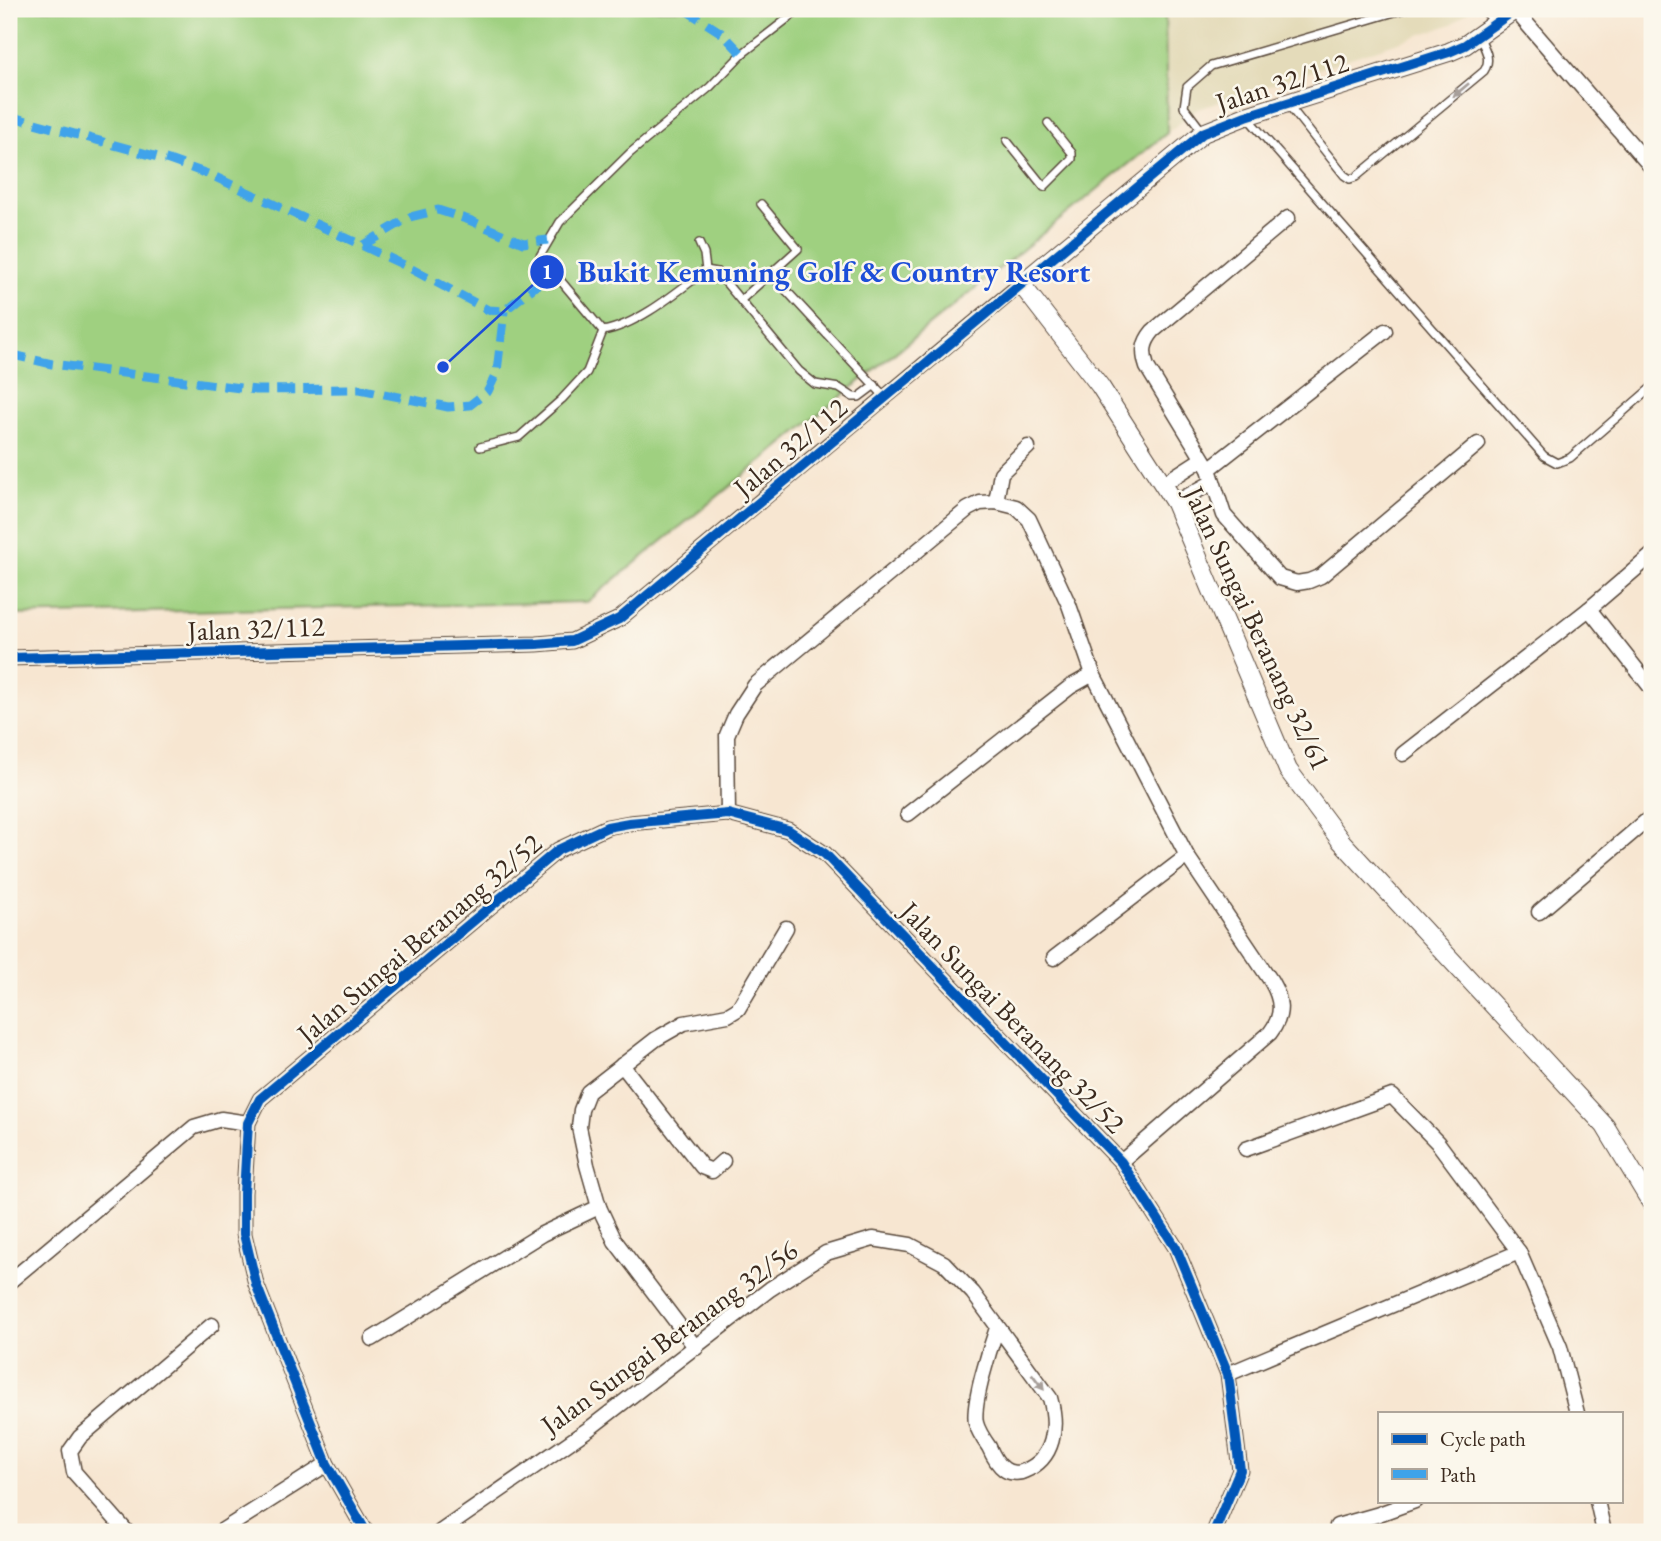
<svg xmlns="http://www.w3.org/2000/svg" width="1661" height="1541" font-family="'EB Garamond',serif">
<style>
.built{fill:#e4dbba}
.green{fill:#9fd080;stroke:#6d7d4f;stroke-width:2}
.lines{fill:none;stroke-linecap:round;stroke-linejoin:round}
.service-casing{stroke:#574639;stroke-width:10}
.minor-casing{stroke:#574639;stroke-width:17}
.tertiary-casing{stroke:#574639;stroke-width:20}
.service{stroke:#fff;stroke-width:7}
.minor{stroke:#fff;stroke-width:14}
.tertiary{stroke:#fff;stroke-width:18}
.quiet{stroke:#3fa3ea;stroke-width:9;stroke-dasharray:18 9;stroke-linecap:butt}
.cycleway-casing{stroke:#fbf7ec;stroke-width:15}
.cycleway{stroke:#0057b8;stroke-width:10}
.oneway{fill:#a79f9a}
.labels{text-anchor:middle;stroke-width:5;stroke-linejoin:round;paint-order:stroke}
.street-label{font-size:28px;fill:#3b2a1e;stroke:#fbf7ec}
.leader{fill:none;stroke:#1d4ed8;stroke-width:2.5}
.callout-dot{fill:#1d4ed8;stroke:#fbf7ec;stroke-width:2.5}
.mark-label{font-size:21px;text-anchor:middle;font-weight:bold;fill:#fff}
.callout-label{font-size:30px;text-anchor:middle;font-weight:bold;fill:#1d4ed8;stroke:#fbf7ec;stroke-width:5;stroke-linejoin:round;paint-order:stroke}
</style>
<rect width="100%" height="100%" fill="#fbf7ec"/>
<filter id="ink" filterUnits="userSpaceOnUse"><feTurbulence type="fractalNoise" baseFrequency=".0143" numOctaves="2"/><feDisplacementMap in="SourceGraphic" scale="14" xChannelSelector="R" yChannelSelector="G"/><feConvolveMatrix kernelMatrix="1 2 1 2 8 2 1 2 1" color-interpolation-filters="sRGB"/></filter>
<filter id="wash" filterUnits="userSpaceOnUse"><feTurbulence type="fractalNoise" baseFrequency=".00686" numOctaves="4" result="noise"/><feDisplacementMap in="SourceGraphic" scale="28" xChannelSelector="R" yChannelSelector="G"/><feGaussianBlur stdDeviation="1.57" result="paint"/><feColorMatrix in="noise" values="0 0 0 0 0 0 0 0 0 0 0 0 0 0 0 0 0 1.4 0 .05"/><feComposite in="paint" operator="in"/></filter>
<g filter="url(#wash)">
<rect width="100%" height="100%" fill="#f7e6d1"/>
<path class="built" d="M1165,9H1471L1452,24L1196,110L1167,133Z"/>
<path class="green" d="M9,9H1165L1167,133L587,602L9,615Z"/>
</g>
<g filter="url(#ink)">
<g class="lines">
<defs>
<g id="service">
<path d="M800,9L742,54L710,87L630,153L560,222L540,256L603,331C638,325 678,291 706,270L717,272L799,371L815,384L839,388L853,397H859L875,385"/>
<path d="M1483,9L1495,23"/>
<path d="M1287,103L1344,175L1350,179L1356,177L1484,71C1492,59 1485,49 1479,36"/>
<path d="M1246,116L1544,456L1557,463L1570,458L1652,387"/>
<path d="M1203,132L1184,107L1187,87L1211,66L1405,9"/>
<path d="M1007,141L1044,187L1072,159V153L1048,123"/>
<path d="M699,243L704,254L706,270"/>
<path d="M771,274L885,397"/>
<path d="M741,300L798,249L761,204"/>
<path d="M480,447L519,437L562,399L587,372L603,331"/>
</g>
<g id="minor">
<path d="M1515,10L1652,168"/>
<path d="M1288,218L1153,331C1143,343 1142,352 1147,367L1209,469L1224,515L1280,578L1297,583L1309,581L1321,576L1478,444"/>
<path d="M1209,469L1385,331"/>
<path d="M1163,484L1202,459"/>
<path d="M996,502L1001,473L1028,447"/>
<path d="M1175,503L1213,482"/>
<path d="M1589,609L1652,689"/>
<path d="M9,658L537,644L572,641L619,619L1021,284"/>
<path d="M1403,754L1589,609L1652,555"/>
<path d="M728,814L727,735L736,714L755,685L968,509L980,503L996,502L1016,507L1029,519L1069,605L1093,674L1187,856L1271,981C1282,1000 1284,1015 1270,1033L1121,1162"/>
<path d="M908,814L1070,687L1093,674"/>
<path d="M1539,912L1652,816"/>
<path d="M1054,958L1187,856"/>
<path d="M622,1065L702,1167L712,1171L723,1161"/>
<path d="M1246,1149L1392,1096L1438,1143L1519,1252L1560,1347L1577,1413"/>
<path d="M9,1282L194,1127L221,1119L248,1123"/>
<path d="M372,1339L542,1234L599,1207"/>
<path d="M696,1348L615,1241L599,1207L587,1165L579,1127L581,1110L588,1092L656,1039L684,1023L728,1015L738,1009L786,928"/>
<path d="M1228,1374L1519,1252"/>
<path d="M1597,1501L1604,1532"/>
<path d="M1337,1526L1376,1515L1415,1501"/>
<path d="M127,1532L74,1472L70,1451L80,1437L212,1325"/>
<path d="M220,1532L327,1464"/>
<path d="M366,1532L327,1464L256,1284L244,1234V1193L248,1123L260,1099L558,850L607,827L629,823L728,814L788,830L825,854L1121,1162L1176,1248L1228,1374L1240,1470L1214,1532"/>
<path d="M440,1532L590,1428L770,1289L826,1253L873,1239L910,1245L944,1263L973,1293L1050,1398C1058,1426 1055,1459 1024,1471C1019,1474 1009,1473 1004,1469C997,1464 992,1454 989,1447C984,1440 978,1431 976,1423C972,1404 990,1348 997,1328"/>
</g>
<path id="tertiary" d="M1516,9L1465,45L1449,52L1246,116L1203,133L1021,284L1100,386L1175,503L1288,770L1341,841L1605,1126L1652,1204"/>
</defs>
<use href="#service" class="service-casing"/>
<use href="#minor" class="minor-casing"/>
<use href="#tertiary" class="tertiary-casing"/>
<use href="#service" class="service"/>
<use href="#minor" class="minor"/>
<use href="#tertiary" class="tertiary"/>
<g class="quiet">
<path d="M684,9L723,34L742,54"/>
<path d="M1087,9L1105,13L1120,9"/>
<path d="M9,116L169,160L213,176L402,264L488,310L504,311L553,272"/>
<path d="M363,245L410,217L438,210L469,220L523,243L548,240"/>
<path d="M9,354L52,364L256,390L360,389L448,407L470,405L488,391L497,372L504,311"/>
</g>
<defs>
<g id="cycleway">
<path d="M9,658L537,644L572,641L619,619L1203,133L1246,116L1449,52L1465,45L1516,9"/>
<path d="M366,1532L327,1464L256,1284L244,1234V1193L248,1123L260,1099L558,850L607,827L629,823L728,814L788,830L825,854L1121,1162L1176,1248L1228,1374L1240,1470L1214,1532"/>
</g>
</defs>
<use href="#cycleway" class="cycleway-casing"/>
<use href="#cycleway" class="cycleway"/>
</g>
<defs><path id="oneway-solid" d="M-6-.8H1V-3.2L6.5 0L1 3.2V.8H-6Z" transform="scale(1.75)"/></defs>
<g class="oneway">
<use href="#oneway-solid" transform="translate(1461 90) rotate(140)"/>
<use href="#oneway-solid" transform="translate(1038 1382) rotate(53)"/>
</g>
</g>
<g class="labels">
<g class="street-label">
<text transform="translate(1282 82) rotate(-18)" y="10">Jalan 32/112</text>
<text transform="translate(790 447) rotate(-40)" y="10">Jalan 32/112</text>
<text transform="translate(256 628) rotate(-2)" y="10">Jalan 32/112</text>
<text transform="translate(1258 628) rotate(65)" y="10">Jalan Sungai Beranang 32/61</text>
<text transform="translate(419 938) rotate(-40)" y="10">Jalan Sungai Beranang 32/52</text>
<text transform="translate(1013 1017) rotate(46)" y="10">Jalan Sungai Beranang 32/52</text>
<text transform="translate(669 1337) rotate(-36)" y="10">Jalan Sungai Beranang 32/56</text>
</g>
</g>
<path class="leader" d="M443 367L547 272"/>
<g class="callout-dot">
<circle cx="443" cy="367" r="7"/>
<circle cx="547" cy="272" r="18"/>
</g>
<g class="mark-label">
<text x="547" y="279">1</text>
</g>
<g class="callout-label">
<text x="834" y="282">Bukit Kemuning Golf &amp; Country Resort</text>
</g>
<rect width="1661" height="1541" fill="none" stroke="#fbf7ec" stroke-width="35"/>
<rect x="1378" y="1412" width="245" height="91" fill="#fbf7ec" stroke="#aea59a" stroke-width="2"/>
<rect x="1392" y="1434" width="35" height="10" fill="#0057b8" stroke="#aea59a" stroke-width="2"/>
<text x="1440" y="1446" font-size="21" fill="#3b2a1e">Cycle path</text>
<rect x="1392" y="1469" width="35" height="10" fill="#3fa3ea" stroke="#aea59a" stroke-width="2"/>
<text x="1440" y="1482" font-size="21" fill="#3b2a1e">Path</text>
</svg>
